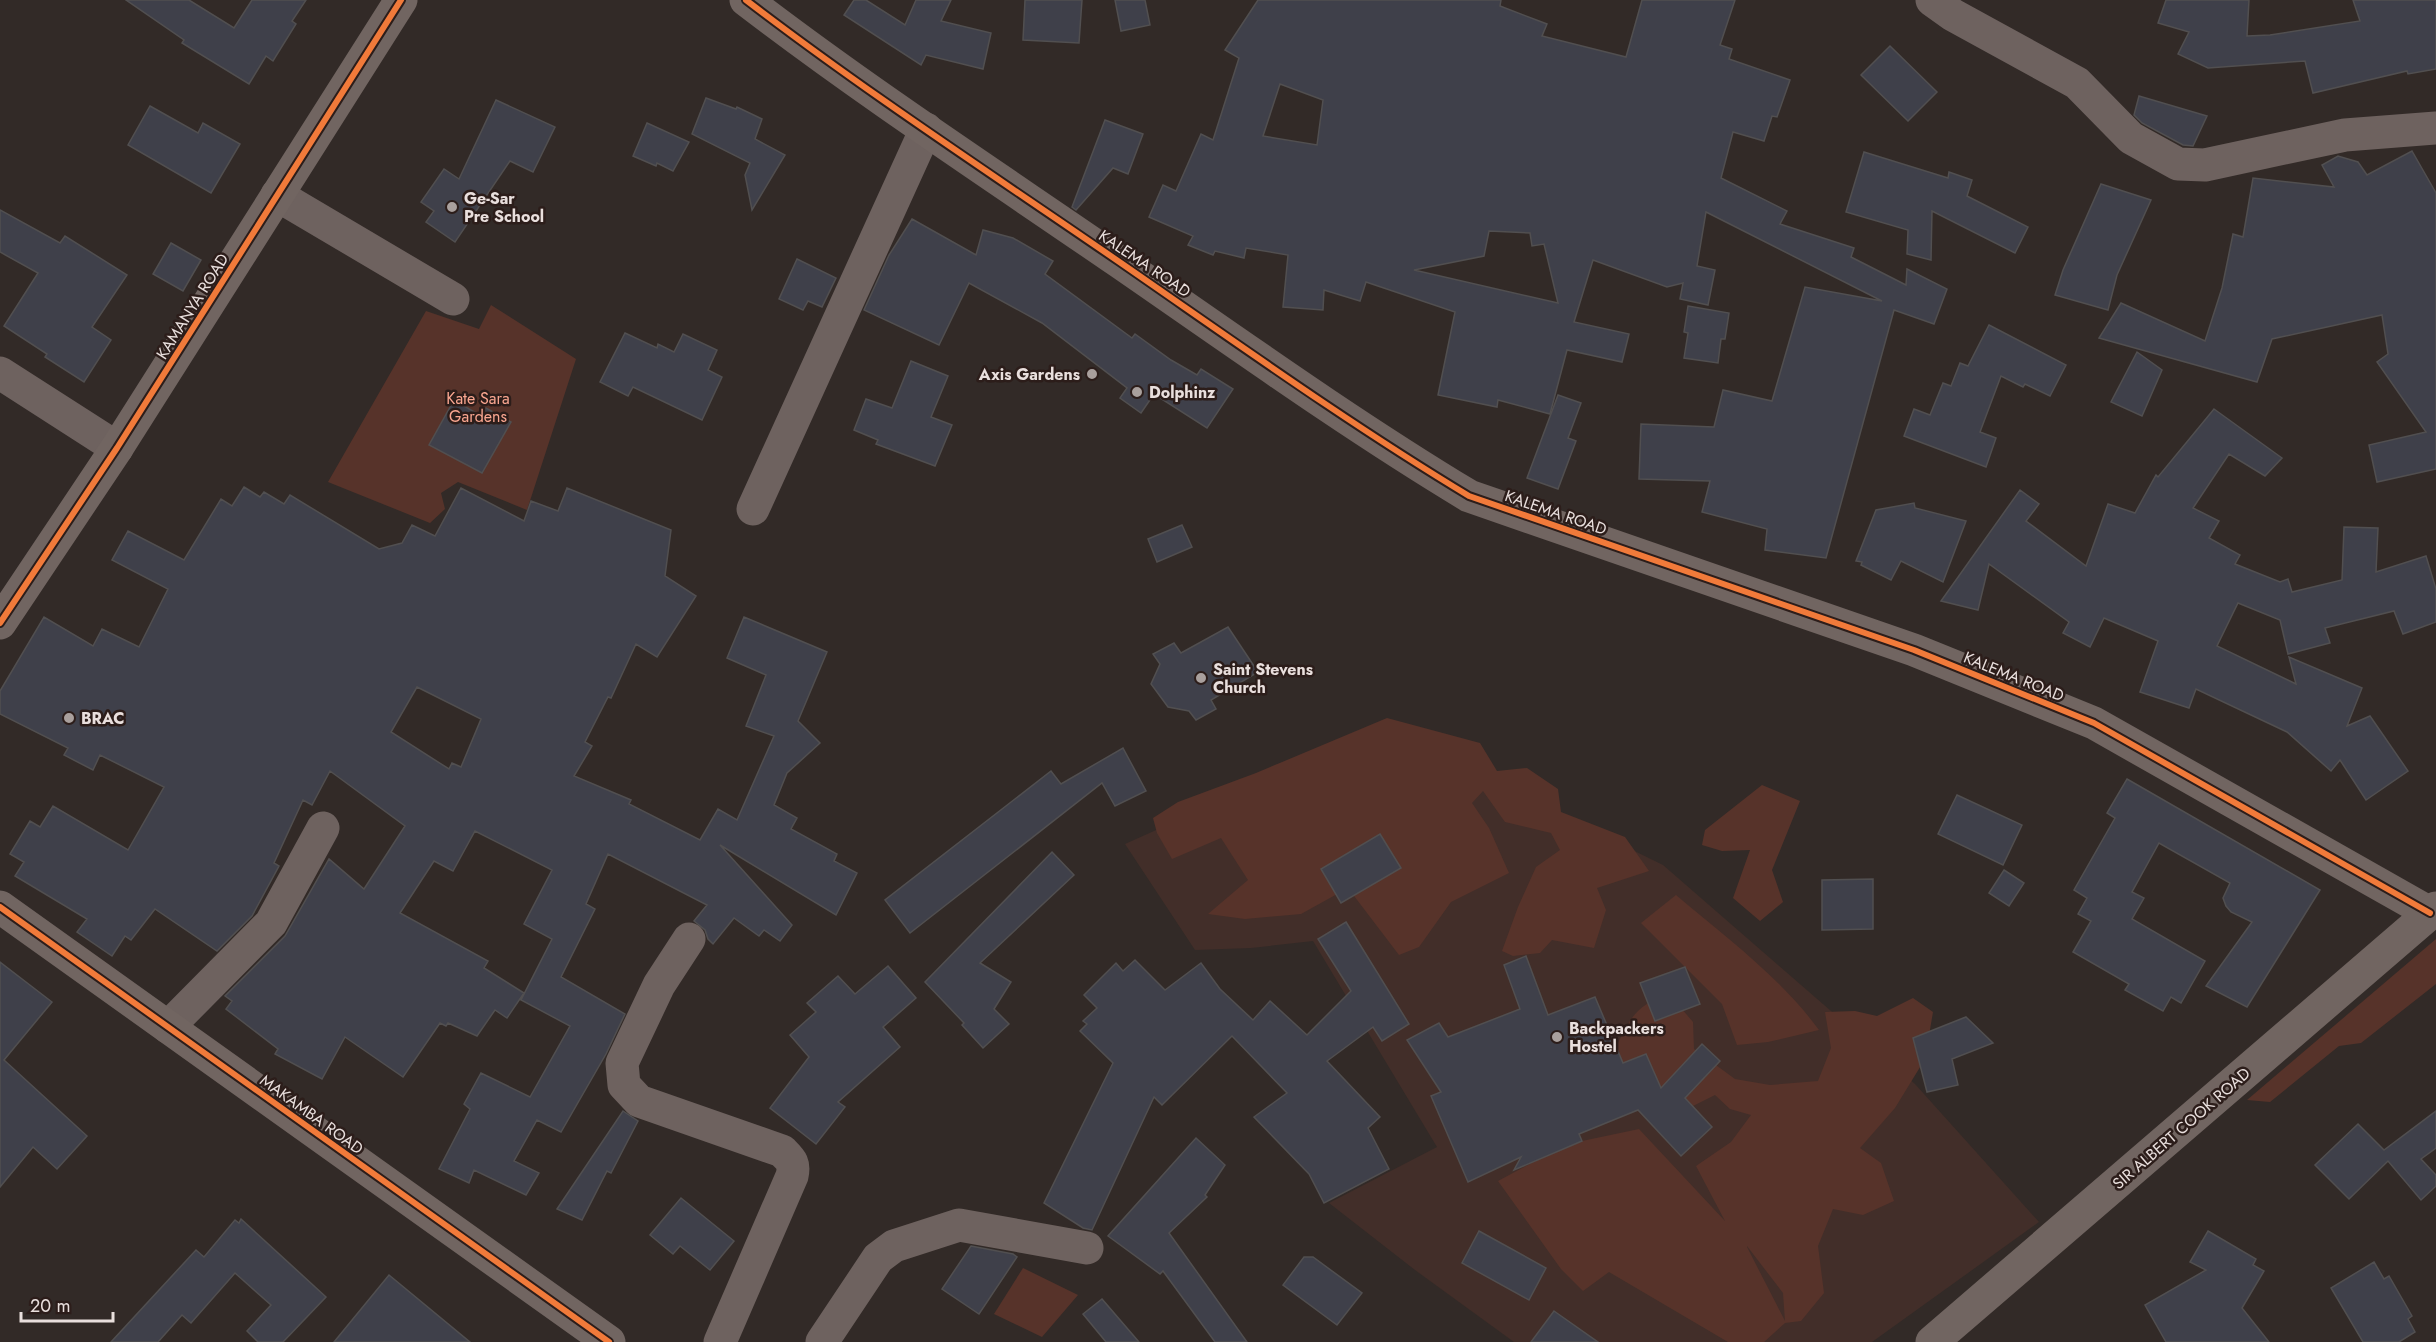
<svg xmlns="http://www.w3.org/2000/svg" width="2436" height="1342" font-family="Jost,sans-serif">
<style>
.built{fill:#422e29}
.green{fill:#57332a;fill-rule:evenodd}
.building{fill:#3f404a;stroke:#514f50;stroke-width:1.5;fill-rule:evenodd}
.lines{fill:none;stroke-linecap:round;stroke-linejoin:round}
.street{stroke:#6e625f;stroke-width:33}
.secondary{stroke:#716561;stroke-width:33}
.cycleway-casing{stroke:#2c1d1a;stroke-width:10}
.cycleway{stroke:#f17a3a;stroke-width:6}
.poi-dot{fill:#a9a09d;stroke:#2c1d1a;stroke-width:2}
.labels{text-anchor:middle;stroke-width:5;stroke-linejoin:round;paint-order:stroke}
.poi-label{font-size:16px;font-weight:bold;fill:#e9dfdd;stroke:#2c1d1a;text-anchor:start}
.street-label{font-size:16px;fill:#e9dfdd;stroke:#2c1d1a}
.park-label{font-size:16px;fill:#fba791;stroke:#2c1d1a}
</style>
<rect width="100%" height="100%" fill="#322a27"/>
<path class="built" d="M1396,734L1663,865L1915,1084L2039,1222L1872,1342H1514L1415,1270L1329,1203L1437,1147L1313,941L1251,948L1195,950L1125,844L1272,778Z"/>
<g class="green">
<path d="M491,305L576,359L527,510L458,482L441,493L445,509L430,523L328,482L426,311L479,329Z"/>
<path d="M1387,718L1480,743L1497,771L1527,768L1558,789L1561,812L1625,837L1649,871L1597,888L1606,910L1594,948L1552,940L1540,953L1513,956L1502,951L1518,907L1536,867L1560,850L1551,833L1505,822L1483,791L1472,803L1489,828L1509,873L1451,902L1419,947L1399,955L1348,888L1301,914L1245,919L1208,914L1248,880L1221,838L1172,859L1157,833L1153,818L1178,802L1256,773Z"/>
<path d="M1762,785L1800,801L1772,870L1783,902L1760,921L1733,898L1750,850L1722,851L1702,845L1705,830Z"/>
<path d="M1676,895C1727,938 1780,977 1819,1030L1768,1042L1737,1045L1722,1004L1641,923Z"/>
<path d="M2436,939V984L2361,1043L2339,1046L2270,1102L2247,1100Z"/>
<path d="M1669,994L1693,1022L1694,1049L1735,1079L1770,1085L1818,1081L1831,1048L1825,1012L1855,1011L1877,1016L1913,998L1933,1012L1925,1059L1895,1108L1860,1148L1881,1163L1894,1201L1863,1215L1833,1209L1818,1246L1824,1293L1801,1321L1785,1323L1764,1342H1728L1609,1272L1583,1291L1561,1269L1498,1181L1541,1158L1582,1141L1639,1129L1725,1221L1696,1166L1731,1142L1751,1115L1730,1109L1715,1095L1679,1113L1628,1096L1614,1051C1630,1019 1634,1006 1669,994ZM1747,1246L1783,1293L1785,1321L1747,1247Z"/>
<path d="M1023,1268L1078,1295L1042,1337L994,1314Z"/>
</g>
<g class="building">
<path d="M126,0H189L234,28L252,0H306L292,21L296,24L273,61L266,56L249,84L182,43L184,40Z"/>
<path d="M854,0H866L905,25L916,0H951L941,21L991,33L983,69L926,55L921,65L844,15Z"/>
<path d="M1025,0H1082L1079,43L1023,40Z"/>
<path d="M1115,0H1145L1150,25L1121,31Z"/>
<path d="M1258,0H1501L1500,6L1547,24L1542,36L1626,57L1642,0H1735L1720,45L1732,49L1729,59L1790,80L1777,117L1772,116L1764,141L1733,132L1721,178L1787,211L1780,224L1854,248L1851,257L1906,285L1907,269L1947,289L1934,324L1894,310L1826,558L1765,550L1767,529L1702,512L1710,481L1639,479L1641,424L1714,427L1723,390L1772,401L1805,287L1882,301L1706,212L1697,266L1715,270L1708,305L1680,299L1683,283L1667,287L1593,260L1574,322L1629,334L1622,362L1567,350L1550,414L1498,400L1497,407L1438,395L1455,312L1366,282L1360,301L1324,290L1323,310L1283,307L1288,255L1246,248L1244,258L1215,251L1213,255L1188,245L1193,236L1149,217L1163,185L1176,191L1201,134L1213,140L1239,58L1225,50ZM1280,84L1323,100L1317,145L1263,136ZM1489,231L1530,233L1532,246L1544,244L1558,303L1414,270L1484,256Z"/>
<path d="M2166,0H2249L2247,36L2270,35L2360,21L2353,0H2436V69L2408,74L2407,71L2313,93L2305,61L2208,68L2178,54L2189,32L2158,23Z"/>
<path d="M1890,46L1937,92L1908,121L1861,75Z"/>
<path d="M2139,96L2207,116L2193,146L2183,145L2142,123L2134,115Z"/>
<path d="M706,98L736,109L737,107L762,119L755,139L785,155L752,210L745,175L750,163L692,134Z"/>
<path d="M496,100L555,127L533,172L510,161L455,242L426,222L434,211L421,202L444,169L459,179Z"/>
<path d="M150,106L198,133L203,123L240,144L211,193L128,145Z"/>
<path d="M1105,120L1143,134L1128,174L1113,168L1076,210L1072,207Z"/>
<path d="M647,123L689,142L673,171L657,163L656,166L633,156Z"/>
<path d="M2412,151L2436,193V469L2377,482L2369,445L2426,432L2377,362L2388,354L2382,315L2272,339L2257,382L2099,338L2121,303L2205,341L2222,288L2233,234L2243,237L2253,178L2334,187L2322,165L2338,156L2358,162L2367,175Z"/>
<path d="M1864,152L1948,178L1949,172L1972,180L1967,196L2028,227L2015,253L1932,211L1931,260L1907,254L1908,230L1846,212Z"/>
<path d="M2101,184L2151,200L2117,275L2108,310L2055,295L2063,270Z"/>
<path d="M0,210L60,243L65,236L127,275L92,327L111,340L84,382L45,357L47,354L4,326L38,273L0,252Z"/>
<path d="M912,219L976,255L983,230L1013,238L1053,261L1045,274L1132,338L1135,334L1171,360L1197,375L1201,369L1233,389L1207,428L1154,394L1141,413L1120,398L1127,388L1042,323L969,283L939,345L864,310L889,255Z"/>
<path d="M171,243L201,260L183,291L153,274Z"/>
<path d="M797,259L836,278L822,307L808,301L803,310L779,299Z"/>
<path d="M1688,306L1729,313L1725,339H1721L1718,363L1684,358L1688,333L1684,332Z"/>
<path d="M1989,325L2066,365L2050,396L2025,384L2023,387L2001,376L1980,432L1996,438L1986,467L1904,436L1914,409L1930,415L1943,383L1951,386L1960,363L1968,366Z"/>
<path d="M625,333L657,348L658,344L674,352L683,334L717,350L708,370L722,377L702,420L633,387L628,396L600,382Z"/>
<path d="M2137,352L2162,370L2142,416L2111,402Z"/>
<path d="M911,361L948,376L931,417L952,425L935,466L876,444L878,440L854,430L866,399L892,408Z"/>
<path d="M1558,395L1581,403L1568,438L1576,441L1558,489L1527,478Z"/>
<path d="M454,400L481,416L486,408L511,422L482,473L429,445Z"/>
<path d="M2214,409L2282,458L2265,476L2229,454L2193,508L2219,521L2209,538L2240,555L2235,564L2280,582L2288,579L2292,592L2342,580L2344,527L2378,528L2376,572L2426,556L2436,589V622L2403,634L2394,611L2325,628L2330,643L2288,654L2280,620L2238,603L2217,646L2296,684L2289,657L2362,688L2347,726L2370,716L2408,771L2366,800L2340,760L2331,771L2287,732L2196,689L2189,708L2140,692L2158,641L2104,618L2090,647L2063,633L2069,622L1989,564L1978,610L1941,601L2020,490L2039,504L2026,521L2086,566L2108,504L2135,513L2156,475L2158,477Z"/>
<path d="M244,487L260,497L264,492L284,504L290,495L379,549L402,543L412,525L435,536L461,488L524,521L531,501L558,511L567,488L671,530L665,576L696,596L657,657L636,644L611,698L608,697L585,742L592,746L574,776L631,800L629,804L700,840L718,809L737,820L774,736L746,726L766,675L727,658L744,617L827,652L798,721L820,743L787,773L774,805L797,818L791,829L837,854L834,861L857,873L836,915L720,845L792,925L780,941L764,930L759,936L734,918L713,944L708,939L705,930L694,921L707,905L608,854L586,904L595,909L561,977L625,1014L606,1054L561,1132L537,1120L514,1161L539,1173L526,1195L474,1170L469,1183L439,1169L470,1109L464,1104L481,1073L530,1097L570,1026L521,1000L552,939L524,924L552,870L475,831L453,871L434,861L400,913L488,961L484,968L524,993L507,1018L495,1010L477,1036L448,1023L446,1026L440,1023L403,1077L345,1037L322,1079L275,1054L278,1049L226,1009L232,1001L225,996L285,936L329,859L364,889L405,826L330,771L312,805L303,800L274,863L279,866L252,916L217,951L155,909L131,940L125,936L112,956L77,932L87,919L15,876L24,862L10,854L30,821L40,827L53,806L128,850L164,787L100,755L93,770L64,755L68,748L0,714V691L44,617L93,646L102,629L139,647L168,589L112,560L128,531L184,560L221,499L232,506ZM417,687L481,719L461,767L452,763L449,769L391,732Z"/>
<path d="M1914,503L1915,508L1966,521L1943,582L1901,561L1891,580L1861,565L1862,562L1856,561L1876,510Z"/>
<path d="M1182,525L1192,547L1157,562L1148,539Z"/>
<path d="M1228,627L1258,672L1211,700L1216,709L1196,720L1189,711L1168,707L1151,684L1160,664L1153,654L1174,643L1181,653Z"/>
<path d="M1123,748L1146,791L1115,806L1102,783L910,933L885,900L1051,771L1061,784Z"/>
<path d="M2127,779L2320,890L2247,1007L2206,986L2252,922L2231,912L2226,906L2223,898L2230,883L2159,843L2132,892L2144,898L2132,919L2205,961L2181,1003L2171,997L2163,1011L2125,990L2129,984L2073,952L2091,921L2078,914L2087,898L2074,890L2115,818L2107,813Z"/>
<path d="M1957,795L2022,825L2003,865L1938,834Z"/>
<path d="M1380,834L1401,868L1341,903L1321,869Z"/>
<path d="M1052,852L1074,875L980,963L1011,982L994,1009L1009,1024L983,1048L962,1025L964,1023L925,982Z"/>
<path d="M2004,870L2024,883L2009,906L1989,893Z"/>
<path d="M1873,879V929L1822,930V880Z"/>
<path d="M1346,922L1409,1024L1382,1041L1373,1027L1327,1061L1380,1117L1368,1128L1389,1169L1324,1203L1309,1174L1254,1117L1287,1093L1232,1036L1162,1105L1154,1097L1092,1230L1083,1228L1044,1203L1113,1063L1080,1031L1087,1024L1083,1021L1097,1008L1084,995L1116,963L1123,971L1135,960L1165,990L1201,963L1220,989L1253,1020L1270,1001L1307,1035L1351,991L1318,939Z"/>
<path d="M1526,956L1548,1015L1595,997L1623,1063L1646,1054L1661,1088L1702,1044L1720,1061L1685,1098L1712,1127L1681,1156L1638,1110L1579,1134L1582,1141L1514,1170L1521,1157L1468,1182L1431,1096L1441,1092L1407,1040L1439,1023L1448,1037L1520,1009L1504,965Z"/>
<path d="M0,962L52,1002L4,1060L87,1136L57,1169L33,1147L0,1187Z"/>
<path d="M888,966L916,998L883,1027L900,1047L838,1102L845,1107L816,1144L770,1108L809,1057L790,1035L816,1012L807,1003L838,976L855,994Z"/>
<path d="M1685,967L1700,1004L1655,1021L1640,983Z"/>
<path d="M1966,1017L1993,1043L1952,1059L1958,1085L1927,1092L1913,1038Z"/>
<path d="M623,1111L638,1121L611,1173L607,1171L582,1220L557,1209Z"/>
<path d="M2436,1111V1148L2421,1159L2436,1175V1186L2421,1200L2388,1161L2349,1199L2315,1165L2358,1124L2384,1150Z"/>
<path d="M1196,1138L1225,1165L1205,1195L1207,1197L1169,1233L1247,1342H1215L1163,1271L1160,1274L1108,1236Z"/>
<path d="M681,1198L734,1241L710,1270L680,1246L673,1254L650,1235Z"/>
<path d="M241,1219L326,1297L283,1342H258L247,1331L271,1305L235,1273L191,1323L182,1315L158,1342H111L196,1250L204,1257L235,1220L239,1223Z"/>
<path d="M1479,1231L1546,1268L1529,1300L1462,1263Z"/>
<path d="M2208,1231L2256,1259L2253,1265L2264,1271L2242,1308L2269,1342H2166L2145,1305L2206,1270L2190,1262Z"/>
<path d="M971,1246L1013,1254L1017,1257L979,1314L942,1289Z"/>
<path d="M1304,1257H1313L1362,1293L1337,1325L1283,1285Z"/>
<path d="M2374,1262L2384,1279L2389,1276L2412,1316L2408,1319L2415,1332L2399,1342H2363L2331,1288Z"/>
<path d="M389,1275L470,1342H334Z"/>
<path d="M1102,1299L1139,1342H1106L1083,1314Z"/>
<path d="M1554,1311L1598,1342H1531Z"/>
</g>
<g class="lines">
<g class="street">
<path d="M1932,0L1953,15L2077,83L2131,138L2178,164L2205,165L2345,135L2436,128"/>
<path d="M277,195L453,299"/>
<path d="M0,373L117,448"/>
<path d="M753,509L926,129"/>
<path d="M689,939L659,985L622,1063L624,1085L639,1101L782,1151C791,1160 795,1163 792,1176L720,1342"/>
<path d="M168,1027L271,923L323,828"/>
<path d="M822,1342L878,1258L894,1246L959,1225L1087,1248"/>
</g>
<g class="secondary">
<path d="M746,0C866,92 993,175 1118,261C1234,341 1348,423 1469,496L1914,650L2094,723L2430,913"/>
<path d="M0,623L117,448L401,0"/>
<path d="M0,907L609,1342"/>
<path d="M1932,1342L2436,908"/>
</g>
<defs>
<g id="cycleway">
<path d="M746,0C866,92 993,175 1118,261C1234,341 1348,423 1469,496L1914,650L2094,723L2430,913"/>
<path d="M0,623L117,448L401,0"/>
<path d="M0,907L609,1342"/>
</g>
</defs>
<use href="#cycleway" class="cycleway-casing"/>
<use href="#cycleway" class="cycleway"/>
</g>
<g class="poi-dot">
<circle cx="452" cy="207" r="6"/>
<circle cx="1092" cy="374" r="6"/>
<circle cx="1137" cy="392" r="6"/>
<circle cx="1201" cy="678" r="6"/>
<circle cx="69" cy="718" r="6"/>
<circle cx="1557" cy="1037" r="6"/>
</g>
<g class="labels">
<g class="poi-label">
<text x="464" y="204">Ge-Sar<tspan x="464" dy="18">Pre School</tspan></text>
<text x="1080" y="380" text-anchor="end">Axis Gardens</text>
<text x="1149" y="398">Dolphinz</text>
<text x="1213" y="675">Saint Stevens<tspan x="1213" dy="18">Church</tspan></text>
<text x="81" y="724">BRAC</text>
<text x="1569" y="1034">Backpackers<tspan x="1569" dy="18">Hostel</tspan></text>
</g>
<g class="street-label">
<text transform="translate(1145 263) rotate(34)" y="6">KALEMA ROAD</text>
<text transform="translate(192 306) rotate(-58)" y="6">KAMANYA ROAD</text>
<text transform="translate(1556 512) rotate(19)" y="6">KALEMA ROAD</text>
<text transform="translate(2014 676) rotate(22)" y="6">KALEMA ROAD</text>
<text transform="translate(312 1114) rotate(36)" y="6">MAKAMBA ROAD</text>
<text transform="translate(2181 1128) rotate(-41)" y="6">SIR ALBERT COOK ROAD</text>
</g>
<g class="park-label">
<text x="478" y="404">Kate Sara<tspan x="478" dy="18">Gardens</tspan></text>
</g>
</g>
<path d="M21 1312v9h92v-9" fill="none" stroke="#e9dfdd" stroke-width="3"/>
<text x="30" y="1312" font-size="18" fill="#e9dfdd" stroke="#2c1d1a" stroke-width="4.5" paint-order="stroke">20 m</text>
</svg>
